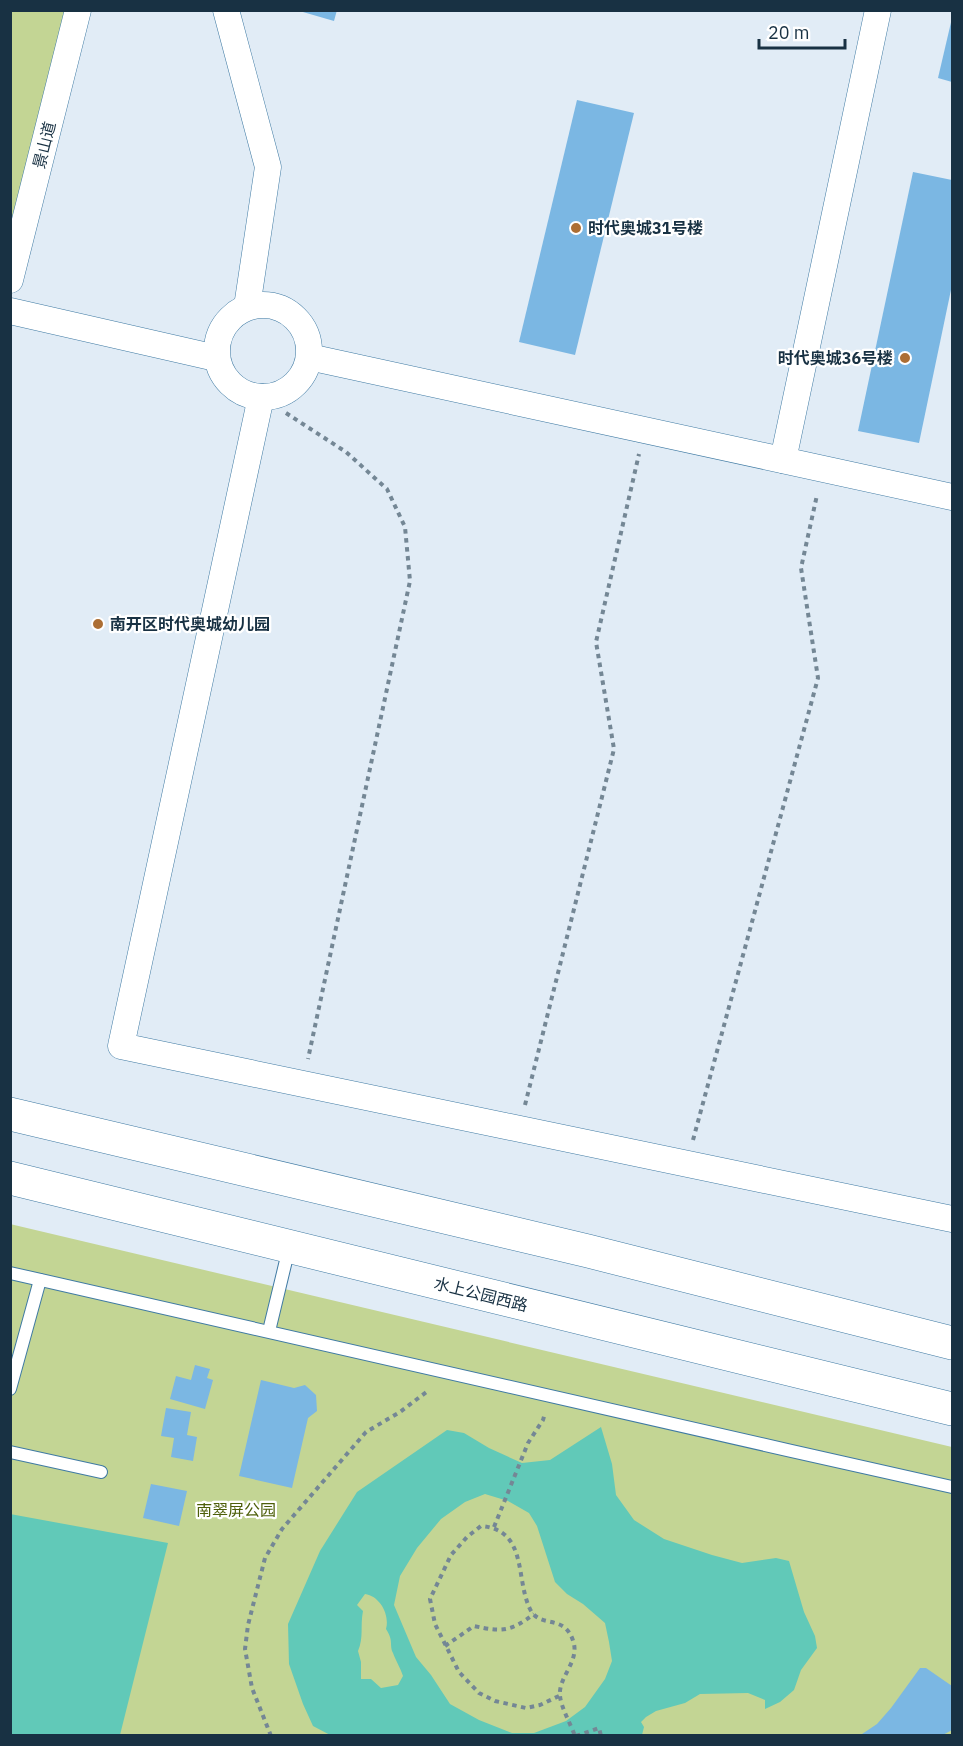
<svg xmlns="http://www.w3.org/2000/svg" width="963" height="1746" font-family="'IBM Plex Sans','Noto Sans SC',sans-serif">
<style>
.green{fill:#c3d594}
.water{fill:#61c9b8;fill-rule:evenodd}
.building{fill:#7bb7e3}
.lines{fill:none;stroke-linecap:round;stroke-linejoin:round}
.service-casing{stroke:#3f7aa3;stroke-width:14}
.minor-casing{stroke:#3f7aa3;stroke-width:27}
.secondary-casing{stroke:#3f7aa3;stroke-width:34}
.path{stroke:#748795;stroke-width:4;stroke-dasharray:4.5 4.5;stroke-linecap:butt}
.service{stroke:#fff;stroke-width:12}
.minor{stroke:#fff;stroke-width:26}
.secondary{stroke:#fff;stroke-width:33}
.poi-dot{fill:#ac6e34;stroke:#fff;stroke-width:2}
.labels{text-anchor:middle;stroke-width:4.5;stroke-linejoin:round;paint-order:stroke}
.street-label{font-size:16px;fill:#183143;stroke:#fff}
.poi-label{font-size:16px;font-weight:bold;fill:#183143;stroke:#fff;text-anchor:start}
.park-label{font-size:16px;fill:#4e5f0a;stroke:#fff}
</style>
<rect width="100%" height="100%" fill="#e1ecf6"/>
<g class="green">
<path d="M11,11H72L11,263Z"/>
<path d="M10,1224L952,1447V1735H11Z"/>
</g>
<g class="water">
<path d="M601,1427L612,1464L616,1495L634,1520L664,1539L712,1555L742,1563L776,1558L789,1561L804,1612L815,1636L817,1648L801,1670L794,1690L780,1702L765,1709V1700L748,1693L700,1694L685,1703L656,1711L646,1717L641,1722L644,1727L642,1735L332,1736L313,1726L303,1704L289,1664L288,1624L320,1551L357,1492L447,1430L464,1433L489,1448L522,1463L550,1460ZM485,1494L508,1501L529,1513L537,1526L555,1582L567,1594L583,1604L605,1623L609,1642L612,1661L605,1679L585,1707L566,1721L534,1733H512L479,1720L450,1704L431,1675L416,1657L394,1605L400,1576L417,1548L441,1519L465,1502ZM365,1594C380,1596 390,1615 386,1629C394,1641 389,1645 393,1653C396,1661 400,1667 403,1676L398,1685L381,1688L371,1679H361V1662L358,1651C364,1637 360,1626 363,1611L357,1605Z"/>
<path d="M10,1514L168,1543L120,1735H11Z"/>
</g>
<g class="building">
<path d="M296,10H337L334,21Z"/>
<path d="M952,18V82L938,78Z"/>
<path d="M577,100L634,113L575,355L519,342Z"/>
<path d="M913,172L952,180V285L919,443L858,431Z"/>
<path d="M195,1365L210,1369L207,1378L213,1380L205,1409L170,1399L176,1376L191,1380Z"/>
<path d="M261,1380L294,1388L305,1385L316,1395L317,1411L308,1418L292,1488L239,1476Z"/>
<path d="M166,1408L191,1412L187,1435L197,1437L193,1461L171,1457L174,1438L161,1436Z"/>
<path d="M151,1484L187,1491L179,1526L143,1518Z"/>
<path d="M920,1668H926L952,1686V1730L941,1736H859L877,1724L891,1708Z"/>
</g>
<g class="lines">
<defs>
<g id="service">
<path d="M10,1273C325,1344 638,1417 952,1487"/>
<path d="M269,1331L289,1248"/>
<path d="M10,1389L40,1280"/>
<path d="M10,1452L101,1472"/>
</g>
<g id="minor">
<path d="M226,10L268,167L247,307"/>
<path d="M10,280L78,10"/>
<circle cx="263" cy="351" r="46"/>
<path d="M10,311L216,358"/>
<path d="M309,357L952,497"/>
<path d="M261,397L121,1046L952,1219"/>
<path d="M783,460L878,10"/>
</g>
<g id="secondary">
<path d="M10,1114L588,1251L952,1343"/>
<path d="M10,1178L952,1409"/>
</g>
</defs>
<use href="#service" class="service-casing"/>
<use href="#minor" class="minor-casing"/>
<use href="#secondary" class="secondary-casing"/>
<g class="path">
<path d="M286,413L346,452L387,489L405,527L410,581L308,1059"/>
<path d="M525,1105L614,749L596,642L639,454"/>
<path d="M693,1140L818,678L801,568L817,495"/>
<path d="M494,1527L528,1443L543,1420L545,1413"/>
<path d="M445,1646L474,1626C502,1632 510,1632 534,1614"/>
<path d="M559,1696L540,1705L526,1708L495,1701L479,1693L459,1672L435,1624L430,1599L451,1555L467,1537L481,1526C528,1530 515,1578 530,1609C540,1630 566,1612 574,1644C578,1663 558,1678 560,1696C561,1707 571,1725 575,1736"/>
<path d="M271,1736L252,1688L245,1649L248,1625L265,1558L282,1529L366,1432L400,1412L429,1390"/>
<path d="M576,1736L599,1728L601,1736"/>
</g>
<use href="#service" class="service"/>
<use href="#minor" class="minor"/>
<use href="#secondary" class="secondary"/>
</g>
<g class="poi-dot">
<circle cx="576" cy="228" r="6"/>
<circle cx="905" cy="358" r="6"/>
<circle cx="98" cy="624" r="6"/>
</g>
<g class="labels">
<g class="street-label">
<text transform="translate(44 145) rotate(-76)" y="6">景山道</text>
<text transform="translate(481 1294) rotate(14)" y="6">水上公园西路</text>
</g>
<g class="poi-label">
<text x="588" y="234">时代奥城31号楼</text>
<text x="893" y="364" text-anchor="end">时代奥城36号楼</text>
<text x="110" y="630">南开区时代奥城幼儿园</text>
</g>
<g class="park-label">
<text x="236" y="1516">南翠屏公园</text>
</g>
</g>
<rect width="963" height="1746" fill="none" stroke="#183143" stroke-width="24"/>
<path d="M759 39v9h86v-9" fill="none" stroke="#183143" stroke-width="3"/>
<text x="768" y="39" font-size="18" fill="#183143" stroke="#ffffff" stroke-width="4.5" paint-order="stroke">20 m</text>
</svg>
